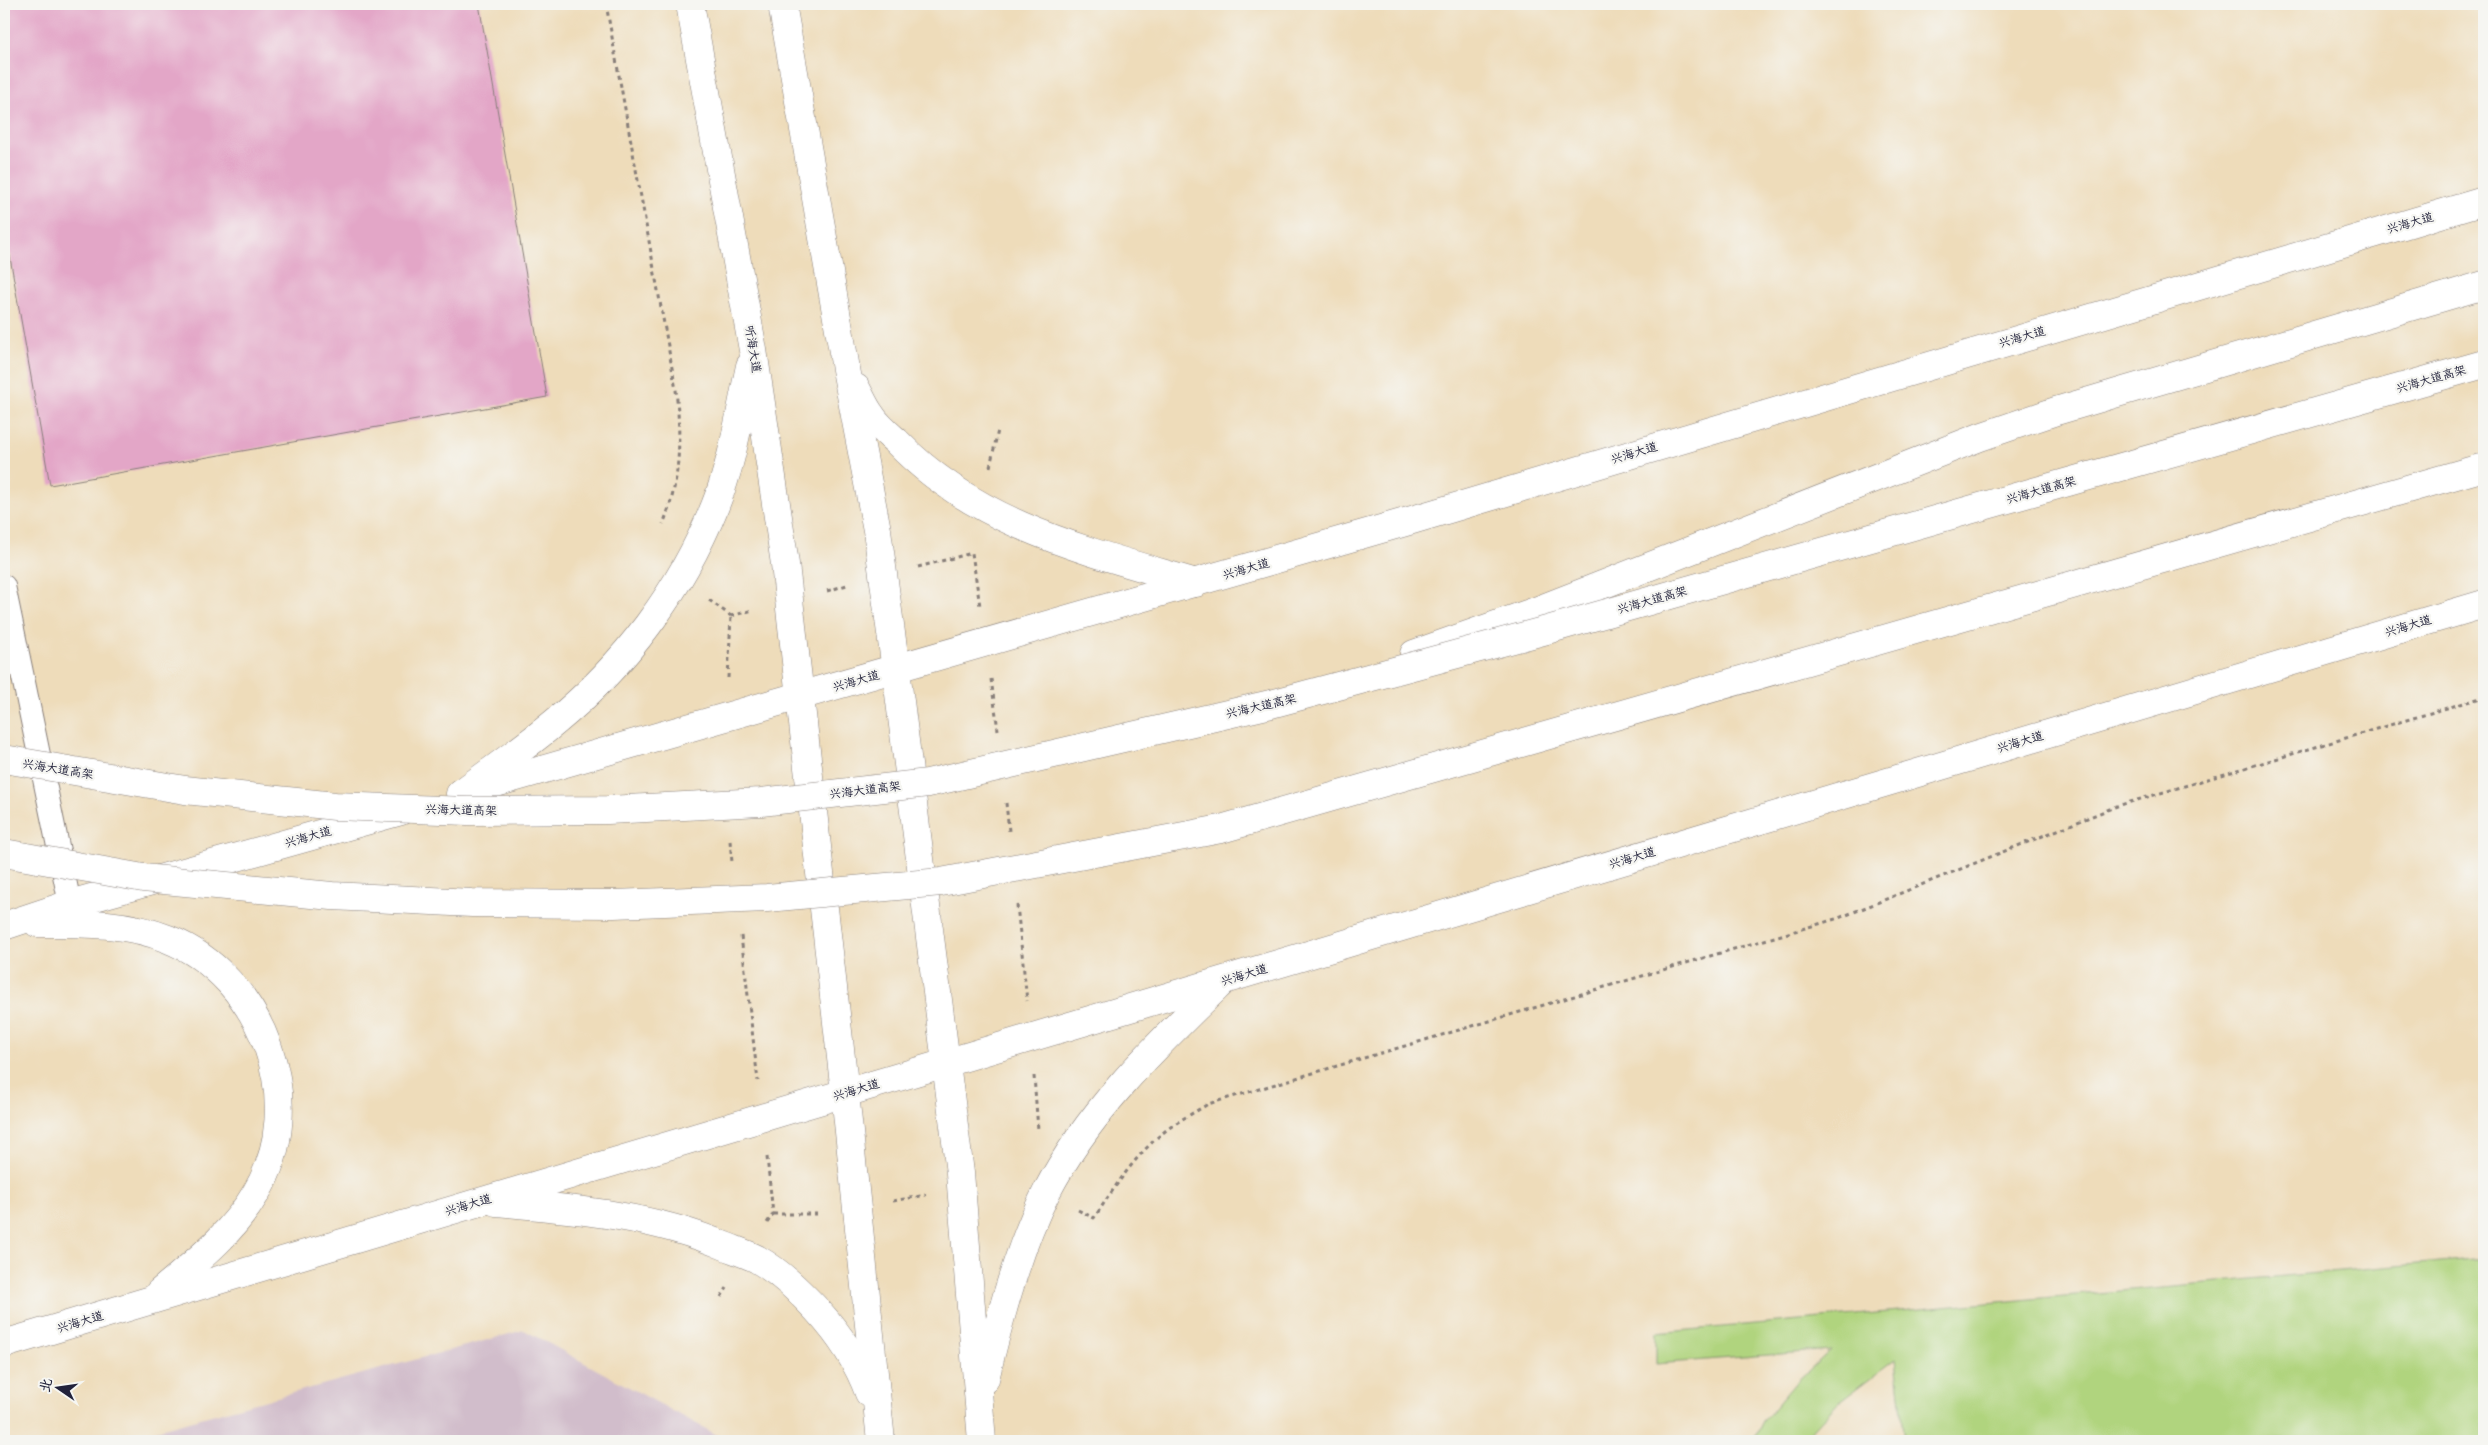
<svg xmlns="http://www.w3.org/2000/svg" width="2488" height="1445" font-family="Mali,'LXGW WenKai TC',sans-serif">
<style>
.industrial{fill:#d1bdcb}
.green{fill:#b0d47e;stroke:#697b5c}
.building{fill:#e3a6c7}
.lines{fill:none;stroke-linecap:round;stroke-linejoin:round}
.service-casing{stroke:#887f7a;stroke-width:24}
.tertiary-casing{stroke:#887f7a;stroke-width:29}
.secondary-casing{stroke:#887f7a;stroke-width:29}
.primary-casing{stroke:#887f7a;stroke-width:29}
.path{stroke:#887f7a;stroke-width:3;stroke-dasharray:4 4;stroke-linecap:butt}
.service{stroke:#fff;stroke-width:22}
.tertiary{stroke:#fff;stroke-width:28}
.secondary{stroke:#fff;stroke-width:28}
.primary{stroke:#fff;stroke-width:28}
.primary-bridge-casing{stroke:#887f7a;stroke-width:29;stroke-linecap:butt}
.primary-bridge{stroke:#fff;stroke-width:28}
.labels{text-anchor:middle;stroke-width:4.5;stroke-linejoin:round;paint-order:stroke}
.street-label{font-size:12px;fill:#22223b;stroke:#f6f6f2}
</style>
<rect width="100%" height="100%" fill="#f6f6f2"/>
<filter id="ink" filterUnits="userSpaceOnUse"><feTurbulence type="fractalNoise" baseFrequency=".02" numOctaves="2"/><feDisplacementMap in="SourceGraphic" scale="10" xChannelSelector="R" yChannelSelector="G"/><feConvolveMatrix kernelMatrix="1 2 1 2 8 2 1 2 1" color-interpolation-filters="sRGB"/></filter>
<filter id="wash" filterUnits="userSpaceOnUse"><feTurbulence type="fractalNoise" baseFrequency=".0096" numOctaves="4" result="noise"/><feDisplacementMap in="SourceGraphic" scale="20" xChannelSelector="R" yChannelSelector="G"/><feGaussianBlur stdDeviation="1.12" result="paint"/><feColorMatrix in="noise" values="0 0 0 0 0 0 0 0 0 0 0 0 0 0 0 0 0 1.4 0 .05"/><feComposite in="paint" operator="in"/></filter>
<g filter="url(#wash)">
<rect width="100%" height="100%" fill="#eedcba"/>
<path class="industrial" d="M524,1330L728,1441H116Z"/>
<path class="green" d="M2484,1258V1441H1905L1896,1359L1838,1403L1802,1441H1753L1763,1421L1796,1382L1831,1350L1656,1364V1333Z"/>
<g id="blocks">
<path class="building" d="M4,4H479L547,397L50,485L4,223Z"/>
</g>
</g>
<g filter="url(#ink)">
<use href="#blocks" fill-opacity="0" stroke="#887f7a" stroke-width="1"/>
<g class="lines">
<defs>
<path id="service" d="M4,586L70,904"/>
<g id="tertiary">
<path d="M896,670L960,1173L982,1441"/>
<path d="M800,697L845,1093L881,1441"/>
<path d="M461,793L1402,523L2484,201"/>
<path d="M37,923C81,923 126,922 168,939C263,977 310,1104 256,1193C232,1234 194,1263 159,1293"/>
<path d="M4,926L70,904L401,811"/>
<path d="M496,1202C574,1209 652,1215 725,1246C735,1250 747,1254 757,1259C780,1272 799,1291 817,1310C839,1334 858,1362 869,1393"/>
<path d="M4,1344L2484,604"/>
<path d="M985,1379C999,1319 1018,1248 1046,1193C1088,1111 1155,1047 1220,984"/>
</g>
<g id="secondary">
<path d="M690,4L753,350L785,564L800,697"/>
<path d="M782,4L846,369L877,530L896,670"/>
<path d="M856,388C861,397 865,407 871,415C877,425 888,434 897,442C978,526 1088,551 1196,583"/>
<path d="M460,794C492,770 524,748 554,723C625,665 681,590 715,506C733,462 740,412 750,366"/>
</g>
<path id="primary" d="M1414,654L1533,612L1980,437L2056,411L2484,285"/>
</defs>
<use href="#service" class="service-casing"/>
<use href="#tertiary" class="tertiary-casing"/>
<use href="#secondary" class="secondary-casing"/>
<use href="#primary" class="primary-casing"/>
<g class="path">
<path d="M606,4L676,390C681,436 681,481 663,524"/>
<path d="M990,467L998,430"/>
<path d="M918,567L972,553L980,606"/>
<path d="M827,591L847,585"/>
<path d="M709,600L731,616"/>
<path d="M731,616L753,610"/>
<path d="M728,678L731,616"/>
<path d="M991,679L998,730"/>
<path d="M1006,803L1009,831"/>
<path d="M730,841L732,862"/>
<path d="M1017,905L1027,1001"/>
<path d="M741,936L758,1081"/>
<path d="M1034,1076L1038,1130"/>
<path d="M767,1157L773,1214L767,1223"/>
<path d="M893,1201L926,1195"/>
<path d="M1078,1210L1094,1218C1117,1184 1140,1147 1175,1124C1185,1117 1197,1111 1208,1104L1839,918L2117,806L2484,697"/>
<path d="M773,1214H820"/>
<path d="M721,1297L727,1288"/>
</g>
<use href="#service" class="service"/>
<use href="#tertiary" class="tertiary"/>
<use href="#secondary" class="secondary"/>
<use href="#primary" class="primary"/>
<defs>
<g id="primary-bridge">
<path d="M4,759L185,790L335,806L467,811L608,810L761,802L928,783L1271,704L1547,630L2484,364"/>
<path d="M4,853L143,878L332,896L472,903L614,904L767,898L941,882L1221,829L2484,467"/>
</g>
</defs>
<use href="#primary-bridge" class="primary-bridge-casing"/>
<use href="#primary-bridge" class="primary-bridge"/>
</g>
</g>
<g class="labels">
<g class="street-label">
<text transform="translate(2410 223) rotate(-16)" y="4">兴海大道</text>
<text transform="translate(2022 337) rotate(-16)" y="4">兴海大道</text>
<text transform="translate(753 349) rotate(81)" y="4">听海大道</text>
<text transform="translate(2431 379) rotate(-16)" y="4">兴海大道高架</text>
<text transform="translate(1634 453) rotate(-17)" y="4">兴海大道</text>
<text transform="translate(2041 490) rotate(-16)" y="4">兴海大道高架</text>
<text transform="translate(1246 569) rotate(-16)" y="4">兴海大道</text>
<text transform="translate(1652 600) rotate(-16)" y="4">兴海大道高架</text>
<text transform="translate(2408 626) rotate(-17)" y="4">兴海大道</text>
<text transform="translate(856 681) rotate(-16)" y="4">兴海大道</text>
<text transform="translate(1261 706) rotate(-13)" y="4">兴海大道高架</text>
<text transform="translate(2020 742) rotate(-17)" y="4">兴海大道</text>
<text transform="translate(58 769) rotate(9)" y="4">兴海大道高架</text>
<text transform="translate(865 790) rotate(-7)" y="4">兴海大道高架</text>
<text transform="translate(461 810) rotate(1)" y="4">兴海大道高架</text>
<text transform="translate(308 837) rotate(-16)" y="4">兴海大道</text>
<text transform="translate(1632 858) rotate(-17)" y="4">兴海大道</text>
<text transform="translate(1244 975) rotate(-17)" y="4">兴海大道</text>
<text transform="translate(856 1090) rotate(-17)" y="4">兴海大道</text>
<text transform="translate(468 1205) rotate(-17)" y="4">兴海大道</text>
<text transform="translate(80 1322) rotate(-17)" y="4">兴海大道</text>
</g>
</g>
<rect width="2488" height="1445" fill="none" stroke="#f6f6f2" stroke-width="20"/>
<g transform="translate(58 1388) rotate(283)" stroke="#f6f6f2" stroke-width="4" paint-order="stroke">
<path d="M0-4L9 19L0 12L-9 19Z" fill="#22223b"/>
<text y="-8" font-size="14" font-weight="bold" text-anchor="middle" fill="#22223b">北</text>
</g>
</svg>
